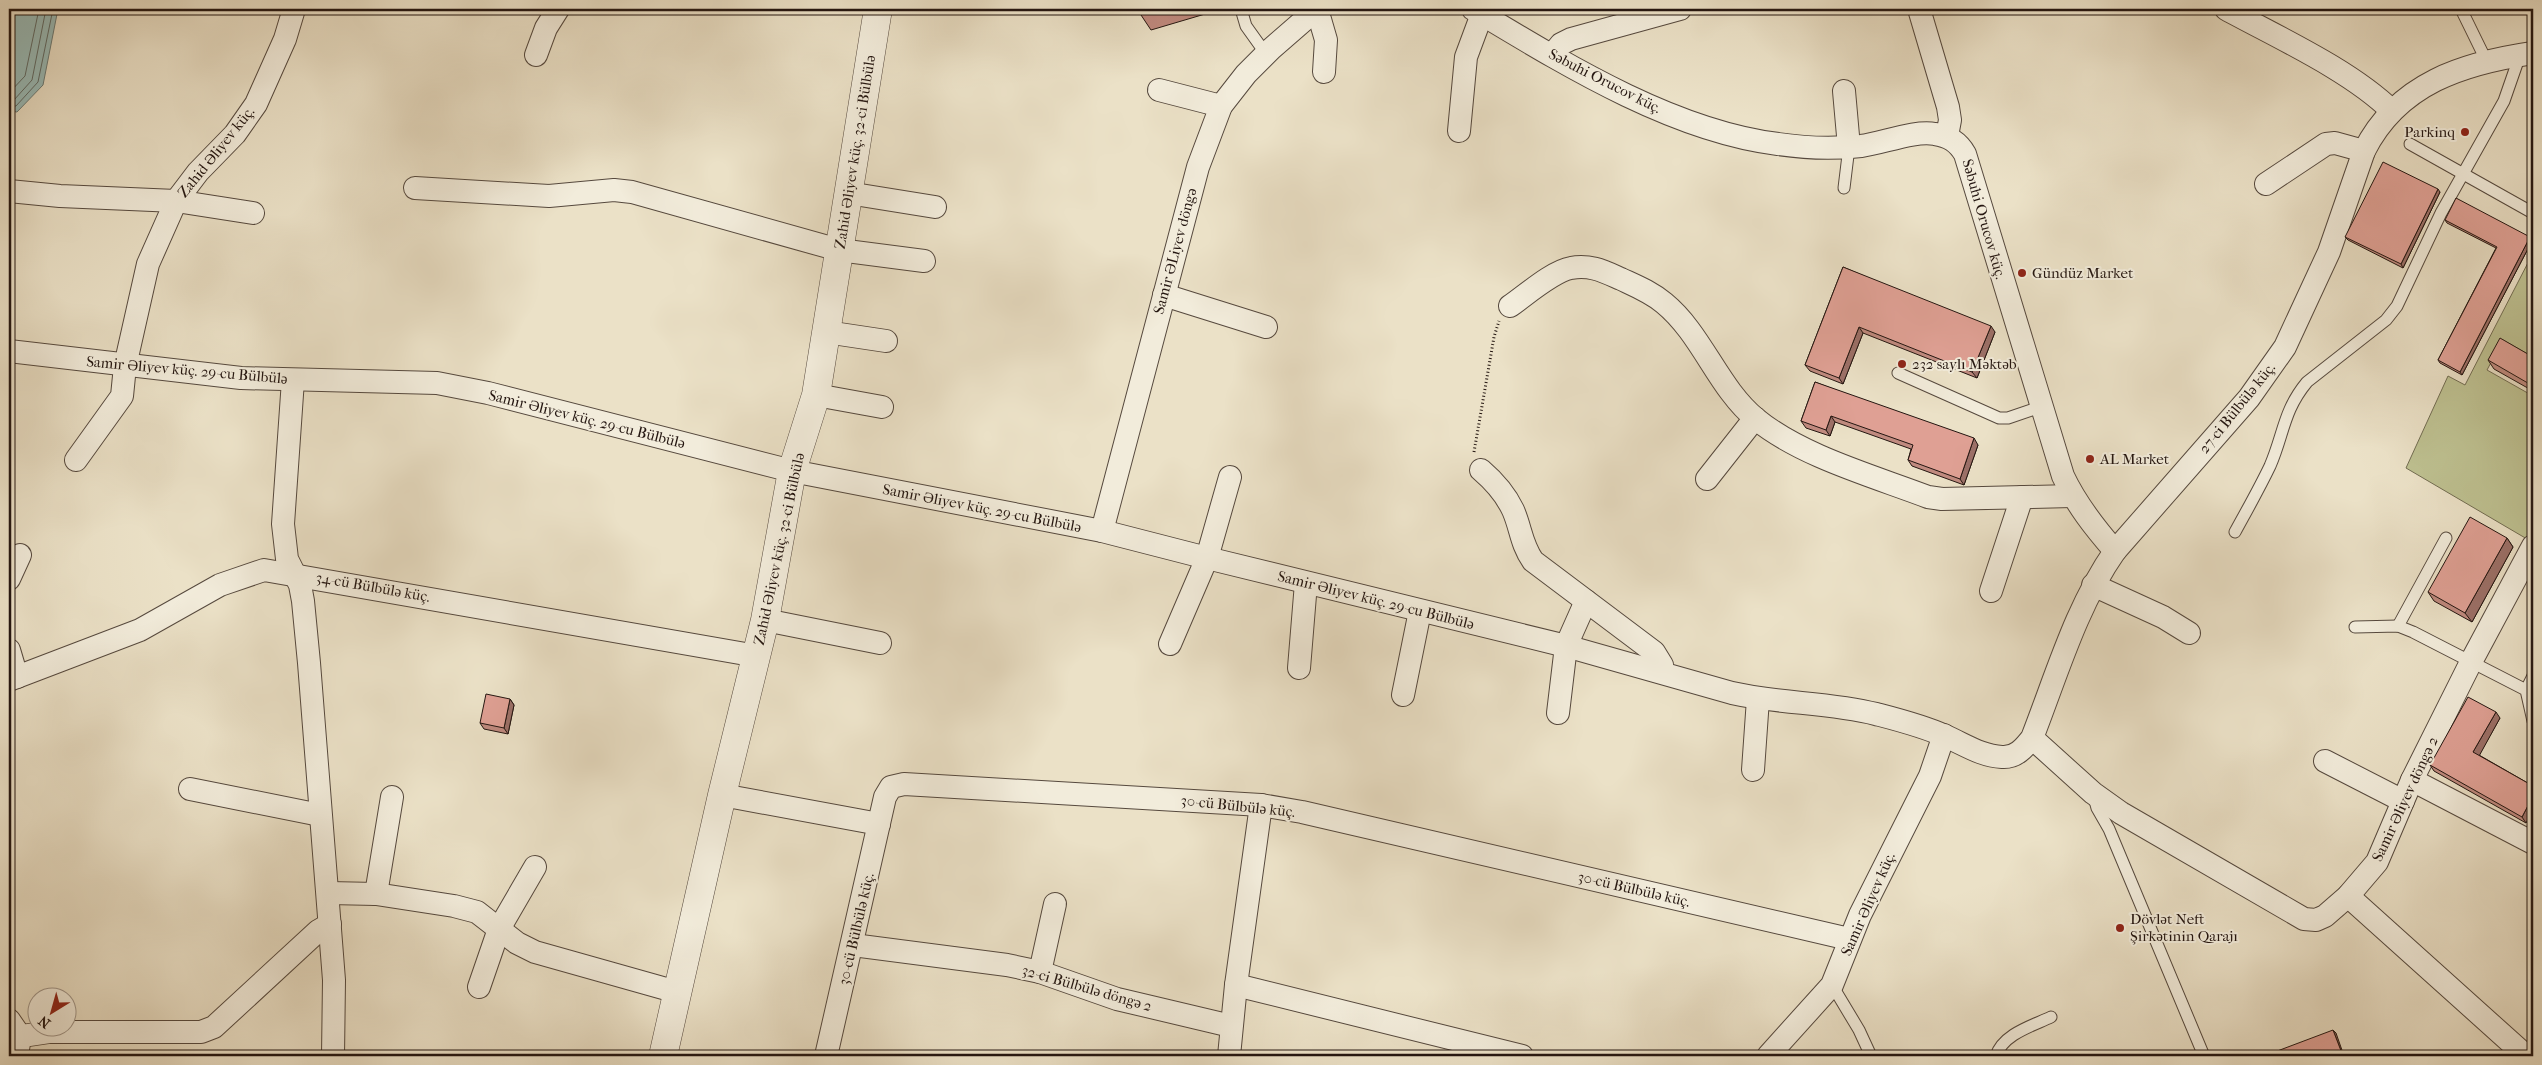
<svg xmlns="http://www.w3.org/2000/svg" width="2542" height="1065" font-family="'IM FELL French Canon',serif">
<style>
.green{fill:#bec191;stroke:#716c51}
.water{fill:#99bcb9;stroke:#6a7a76}
.lines{fill:none;stroke-linecap:round;stroke-linejoin:round}
.shore{stroke:#5e6965;stroke-width:1}
.service-casing{stroke:#56493e;stroke-width:13}
.minor-casing{stroke:#56493e;stroke-width:24}
.tertiary-casing{stroke:#56493e;stroke-width:29}
.path{stroke:#241611;stroke-width:3;stroke-dasharray:1 2.5;stroke-linecap:butt}
.service{stroke:#f2ecdb;stroke-width:11}
.minor{stroke:#f2ecdb;stroke-width:22}
.tertiary{stroke:#f2ecdb;stroke-width:28}
.wall{fill:#c08a7f;stroke:#241611}
.shaded-wall{fill:#9c7068;stroke:#241611}
.building{fill:#dfa094;stroke:#241611}
.poi-dot{fill:#8f2418;stroke:#f2ecdb;stroke-width:2}
.labels{text-anchor:middle;stroke-width:4;stroke-linejoin:round;paint-order:stroke}
.street-label{font-size:15px;fill:#241611;stroke:#f2ecdb}
.poi-label{font-size:15px;fill:#241611;stroke:#f2ecdb;text-anchor:start}
</style>
<rect width="100%" height="100%" fill="#ebe1c7"/>
<filter id="stains"><feTurbulence type="fractalNoise" baseFrequency=".004" numOctaves="4"/><feColorMatrix values="0 0 0 0 .2 0 0 0 0 .09 0 0 0 0 .02 0 0 0 .5 -.17"/></filter>
<radialGradient id="worn" r=".72"><stop offset=".6" stop-color="#630" stop-opacity="0"/><stop offset="1" stop-color="#630" stop-opacity=".3"/></radialGradient>
<path class="green" d="M2533,253V357L2503,340L2487,370L2533,396V527L2527,539L2406,468L2448,376L2465,385Z"/>
<path class="water" d="M9,9H58L43,85L17,112L9,111Z"/>
<g class="lines">
<g class="shore">
<path d="M9,93L25,76L39,9"/>
<path d="M9,100H14L32,80L46,9"/>
<path d="M9,107L16,106L38,82L53,9"/>
</g>
<defs>
<g id="service">
<path d="M1241,9L1246,26L1266,54"/>
<path d="M2461,9L2486,60"/>
<path d="M2410,144L2533,213"/>
<path d="M1844,188L1849,147"/>
<path d="M1898,373L1999,418H2008L2040,407"/>
<path d="M2235,532C2247,510 2259,489 2270,466C2284,434 2283,411 2307,382L2386,320L2397,306L2441,213L2504,101L2520,55"/>
<path d="M2398,626L2446,538"/>
<path d="M2355,627L2398,626L2413,632L2526,690L2533,721"/>
<path d="M2526,690L2533,676"/>
<path d="M2094,797L2097,808L2109,829L2204,1056"/>
<path d="M1832,985L1859,1030L1871,1056"/>
<path d="M1996,1056C2003,1034 2032,1026 2051,1017"/>
</g>
<g id="minor">
<path d="M1317,9L1326,40L1324,72"/>
<path d="M1473,9C1563,63 1672,131 1778,144C1805,148 1834,149 1861,146C1883,143 1915,130 1935,134C1949,136 1958,142 1965,154L2063,476C2076,504 2094,527 2115,551"/>
<path d="M1919,9L1948,107L1950,120L1947,136"/>
<path d="M2226,9C2279,38 2350,70 2392,111"/>
<path d="M536,55L546,28L558,9"/>
<path d="M1552,55L1561,44L1571,39L1680,9"/>
<path d="M1159,90L1221,106"/>
<path d="M1844,91L1849,147"/>
<path d="M1459,131L1466,57L1482,14"/>
<path d="M2266,184L2326,144L2335,143L2364,151"/>
<path d="M415,188L549,196L614,190L632,192L839,250L924,261"/>
<path d="M9,191L60,196L176,201L253,213"/>
<path d="M848,193L935,207"/>
<path d="M1164,295L1266,327"/>
<path d="M1510,306C1526,295 1553,271 1571,268C1590,264 1605,272 1621,279C1636,286 1651,292 1664,303C1702,334 1718,388 1756,419C1801,456 1873,476 1928,497L1942,499L2072,496"/>
<path d="M826,332L886,341"/>
<path d="M9,351L241,378L437,383L488,393L792,471L1102,531L1207,558L1566,646L1732,693C1780,704 1829,702 1876,714C1899,720 1923,726 1945,736C1964,744 1981,756 2002,757C2016,758 2024,748 2032,738C2057,674 2076,607 2115,551L2249,398L2285,347L2329,252L2364,151C2398,83 2464,63 2533,53"/>
<path d="M293,380L283,524L287,559L300,585L303,601L309,663L334,980L333,1056"/>
<path d="M816,395L882,407"/>
<path d="M76,460L122,396L125,366L148,264L176,201L198,172L235,134L256,104L285,39L294,9"/>
<path d="M1481,470C1495,482 1505,493 1513,510C1521,528 1521,544 1533,561L1654,652L1662,665L1657,671"/>
<path d="M1707,479L1755,418"/>
<path d="M1102,531L1198,167L1221,106L1246,74L1271,49L1317,9"/>
<path d="M9,579L20,555"/>
<path d="M2093,585L2163,617L2189,633"/>
<path d="M1991,591L2022,497"/>
<path d="M765,620L880,643"/>
<path d="M1170,644L1207,558L1230,477"/>
<path d="M9,650L17,677"/>
<path d="M1299,668L1306,583"/>
<path d="M9,680L140,630L220,585L264,570L757,656"/>
<path d="M1403,695L1420,611"/>
<path d="M1558,713L1566,646L1586,601"/>
<path d="M2032,738L2093,793L2121,813L2304,919L2316,920L2325,916L2348,896L2377,862L2412,780L2472,660L2533,546"/>
<path d="M2325,761L2403,801"/>
<path d="M1753,770L1758,699"/>
<path d="M2412,780L2533,843"/>
<path d="M190,789L320,815"/>
<path d="M722,795L879,824"/>
<path d="M329,893L376,894L454,906L477,912L517,943L535,952L677,992"/>
<path d="M376,894L392,797"/>
<path d="M2348,896L2526,1056"/>
<path d="M853,945L1007,965L1040,972L1117,999L1231,1026"/>
<path d="M1040,972L1055,904"/>
<path d="M1236,985L1522,1056"/>
<path d="M479,987L499,929L535,867"/>
<path d="M9,1020L20,1036L17,1056"/>
<path d="M9,1038L49,1032H201L214,1027L318,931L330,924"/>
<path d="M826,1056L885,797L891,787L904,784L1261,805L1302,812L1849,939"/>
<path d="M1229,1056L1236,985L1261,805"/>
<path d="M1768,1056L1832,985L1860,915L1930,776L1944,735"/>
</g>
<path id="tertiary" d="M663,1056L722,795L765,620L792,471L816,395L878,9"/>
</defs>
<use href="#service" class="service-casing"/>
<use href="#minor" class="minor-casing"/>
<use href="#tertiary" class="tertiary-casing"/>
<path class="path" d="M1474,452L1494,337L1499,321"/>
<use href="#service" class="service"/>
<use href="#minor" class="minor"/>
<use href="#tertiary" class="tertiary"/>
</g>
<g class="wall">
<path d="M1138,9H1222L1151,30L1139,12Z"/>
<path d="M2523,9H2533V14Z"/>
<path d="M2440,192L2403,268L2348,240L2345,237Z"/>
<path d="M2445,220L2532,241L2462,375L2440,363L2438,360L2496,248L2447,223Z"/>
<path d="M1843,267L1995,332L1977,378L1863,333L1843,384L1810,371L1805,365Z"/>
<path d="M2533,357V391L2494,369L2488,360Z"/>
<path d="M1815,382L1978,445L1964,485L1912,466L1908,460L1911,449L1835,422L1830,436L1806,428L1801,421Z"/>
<path d="M2507,538L2513,547L2472,622L2434,601L2428,592Z"/>
<path d="M510,699L514,705L508,734L484,729L480,723Z"/>
<path d="M2500,718L2479,755L2533,786V810L2526,823L2434,771L2430,765Z"/>
</g>
<g class="shaded-wall">
<path d="M2438,189L2440,192L2403,268L2401,264Z"/>
<path d="M2530,237L2532,241L2462,375L2460,372Z"/>
<path d="M1991,326L1995,332L1977,378L1972,372Z"/>
<path d="M1859,327L1863,333L1843,384L1839,378Z"/>
<path d="M1831,416L1835,422L1830,436L1826,430Z"/>
<path d="M1974,438L1978,445L1964,485L1960,479Z"/>
<path d="M2507,538L2513,547L2472,622L2465,613Z"/>
<path d="M510,699L514,705L508,734L504,728Z"/>
<path d="M2496,712L2500,718L2478,758L2473,752Z"/>
<path d="M2533,796V810L2526,823L2522,817Z"/>
<path d="M2333,1030L2336,1033L2344,1056H2343Z"/>
</g>
<g class="building">
<path d="M1138,9H1151L1139,12Z"/>
<path d="M2527,9H2533V12Z"/>
<path d="M2383,162L2438,189L2401,264L2345,237Z"/>
<path d="M2456,198L2530,237L2460,372L2438,360L2497,247L2445,220Z"/>
<path d="M1843,267L1991,326L1972,372L1859,327L1839,378L1805,365Z"/>
<path d="M2500,338L2533,357V386L2488,360Z"/>
<path d="M1815,382L1974,438L1960,479L1908,460L1913,445L1831,416L1826,430L1801,421Z"/>
<path d="M2470,517L2507,538L2465,613L2428,592Z"/>
<path d="M486,694L510,699L504,728L480,723Z"/>
<path d="M2468,697L2496,712L2473,752L2533,786V796L2522,817L2430,765Z"/>
<path d="M2333,1030L2343,1056H2264Z"/>
<path d="M2191,1052L2193,1056H2178Z"/>
</g>
<g class="poi-dot">
<circle cx="2465" cy="132" r="5"/>
<circle cx="2022" cy="273" r="5"/>
<circle cx="1902" cy="364" r="5"/>
<circle cx="2090" cy="459" r="5"/>
<circle cx="2120" cy="928" r="5"/>
</g>
<g class="labels">
<g class="street-label">
<text transform="translate(1605 81) rotate(27)" y="5">Səbuhi Orucov küç.</text>
<text transform="translate(216 152) rotate(-51)" y="5">Zahid Əliyev küç.</text>
<text transform="translate(855 152) rotate(-81)" y="5">Zahid Əliyev küç. 32-ci Bülbülə</text>
<text transform="translate(1984 219) rotate(74)" y="5">Səbuhi Orucov küç.</text>
<text transform="translate(1175 251) rotate(-75)" y="5">Samir ƏLiyev döngə</text>
<text transform="translate(187 370) rotate(5)" y="5">Samir Əliyev küç. 29-cu Bülbülə</text>
<text transform="translate(2237 408) rotate(-51)" y="5">27-ci Bülbülə küç.</text>
<text transform="translate(587 419) rotate(14)" y="5">Samir Əliyev küç. 29-cu Bülbülə</text>
<text transform="translate(982 508) rotate(11)" y="5">Samir Əliyev küç. 29-cu Bülbülə</text>
<text transform="translate(779 549) rotate(-78)" y="5">Zahid Əliyev küç. 32-ci Bülbülə</text>
<text transform="translate(373 587) rotate(10)" y="5">34-cü Bülbülə küç.</text>
<text transform="translate(1376 600) rotate(14)" y="5">Samir Əliyev küç. 29-cu Bülbülə</text>
<text transform="translate(2405 799) rotate(-65)" y="5">Samir Əliyev döngə 2</text>
<text transform="translate(1238 806) rotate(6)" y="5">30-cü Bülbülə küç.</text>
<text transform="translate(1634 889) rotate(13)" y="5">30-cü Bülbülə küç.</text>
<text transform="translate(1868 904) rotate(-66)" y="5">Samir Əliyev küç.</text>
<text transform="translate(856 929) rotate(-77)" y="5">30-cü Bülbülə küç.</text>
<text transform="translate(1087 988) rotate(16)" y="5">32-ci Bülbülə döngə 2</text>
</g>
<g class="poi-label">
<text x="2455" y="137" text-anchor="end">Parkinq</text>
<text x="2032" y="278">Gündüz Market</text>
<text x="1912" y="369">232 saylı Məktəb</text>
<text x="2100" y="464">AL Market</text>
<text x="2130" y="924">Dövlət Neft<tspan x="2130" dy="17">Şirkətinin Qarajı</tspan></text>
</g>
</g>
<rect width="2542" height="1065" fill="none" stroke="#ebe1c7" stroke-width="30"/>
<rect x="10" y="10" width="2522" height="1045" fill="none" stroke="#241611" stroke-width="2.5"/>
<rect x="15" y="15" width="2512" height="1035" fill="none" stroke="#241611"/>
<g transform="translate(52 1012) rotate(217)"><circle r="24" fill="#f2ecdb" stroke="#a0968a"/>
<path d="M0-4L9 19L0 12L-9 19Z" fill="#8f2418"/>
<text y="-8" font-size="14" font-weight="bold" text-anchor="middle" fill="#241611">N</text>
</g>
<rect width="100%" height="100%" filter="url(#stains)"/>
<rect width="100%" height="100%" fill="url(#worn)"/>
</svg>
